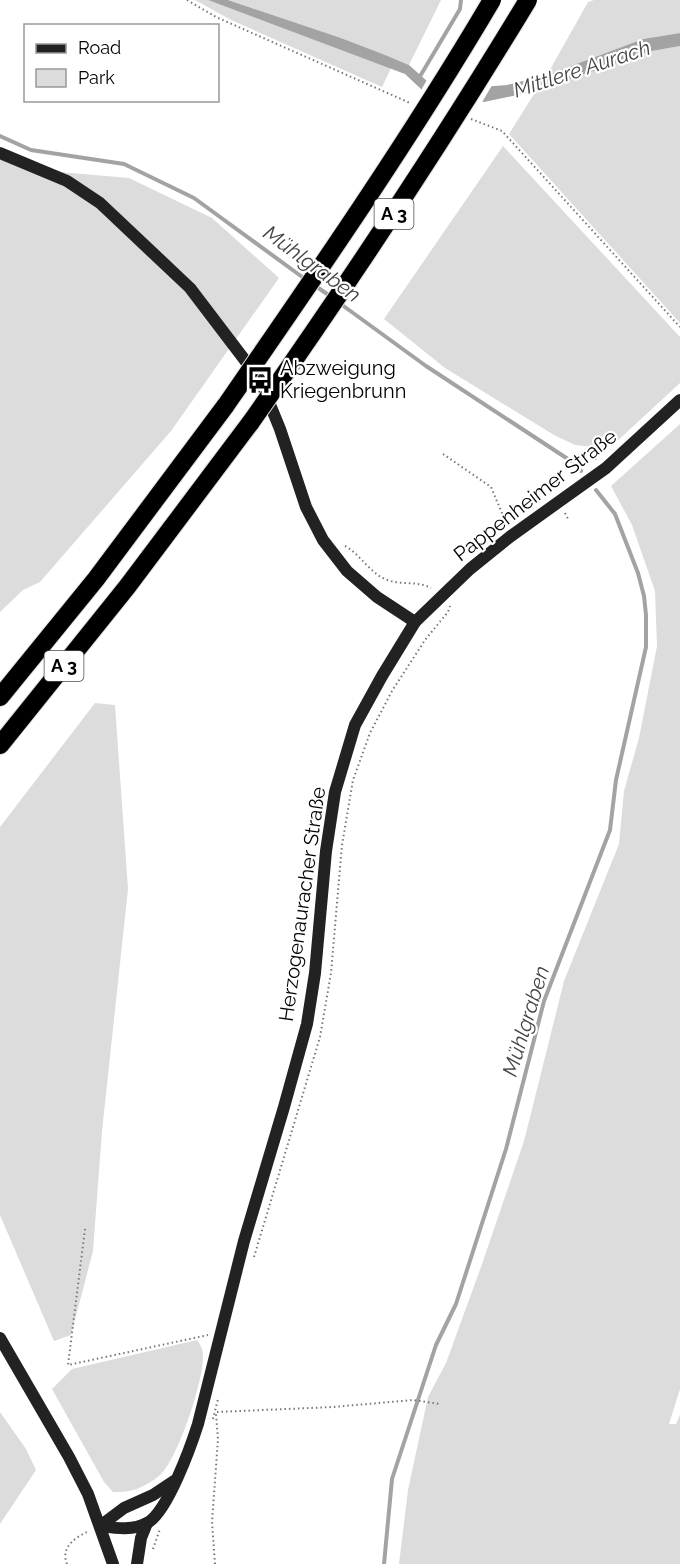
<svg xmlns="http://www.w3.org/2000/svg" width="680" height="1564" font-family="Raleway,sans-serif">
<style>
.green{fill:#dcdcdc}
.water{fill:#a3a3a3}
.pier{fill:#fff}
.lines{fill:none;stroke-linecap:round;stroke-linejoin:round}
.stream{stroke:#a3a3a3;stroke-width:4}
.highway-casing{stroke:#dbdbdb;stroke-width:20}
.path{stroke:#777;stroke-width:2;stroke-dasharray:1.5 3;stroke-linecap:butt}
.secondary{stroke:#222;stroke-width:12}
.highway{stroke:#000;stroke-width:18}
.highway-bridge-casing{stroke:#dbdbdb;stroke-width:20;stroke-linecap:butt}
.highway-bridge{stroke:#000;stroke-width:18}
.labels{text-anchor:middle;stroke-width:4.5;stroke-linejoin:round;paint-order:stroke}
.shield{fill:#fff;stroke:#4c4c4c;stroke-width:1.5}
.shield-label{font-size:18px;font-weight:bold;fill:#000}
.poi-label{font-size:20px;fill:#000;stroke:#fff;text-anchor:start}
.street-label{font-size:20px;fill:#000;stroke:#fff}
.water-label{font-size:21px;font-style:italic;fill:#444;stroke:#fff}
</style>
<rect width="100%" height="100%" fill="#fff"/>
<g class="green">
<path d="M195,0H208L391,68L382,87L231,20Z"/>
<path d="M228,0H441L409,65L341,38Z"/>
<path d="M594,0H680V33L643,39L547,75L588,2Z"/>
<path d="M680,46V323L509,134L536,91L652,51Z"/>
<path d="M503,146L680,337V383L614,444L600,448L575,445L554,435L445,368L384,319Z"/>
<path d="M0,158L25,169L129,178L212,218L279,278L171,431L40,582L23,590L0,612Z"/>
<path d="M680,424V1389L669,1424H676L680,1415V1564H399L408,1490L428,1397L446,1363L481,1267L524,1141L564,981L619,844L624,791L639,738L657,646L655,591L632,525L611,486Z"/>
<path d="M95,703L115,705L128,889L102,1131L93,1251L71,1335L54,1341L0,1215V827Z"/>
<path d="M197,1340C201,1345 203,1350 203,1357C203,1382 178,1458 160,1475C146,1487 131,1493 113,1492L104,1482L52,1389L72,1369Z"/>
<path d="M0,1412L26,1449L36,1470L0,1524Z"/>
</g>
<path class="water" d="M208,0H228L341,38L385,55L409,65L428,82L469,88L507,85L547,75L643,39L680,33V46L652,51L536,91L484,102L422,90L405,74Z"/>
<path class="pier" d="M428,78L470,85L494,82L481,104L421,93L420,92Z"/>
<g class="lines">
<g class="stream">
<path d="M419,78L460,9L461,0"/>
<path d="M0,136L31,150L124,164L194,198L305,279"/>
<path d="M314,285L330,296"/>
<path d="M338,302L426,366L574,463L581,471"/>
<path d="M384,1564L392,1479L436,1345L456,1304L506,1149L544,1001L610,830L616,780L646,647V615L644,596L638,573L615,514L596,490"/>
</g>
<defs>
<g id="highway">
<path d="M0,697L96,579L226,405"/>
<path d="M0,745L127,587L251,422"/>
</g>
</defs>
<use href="#highway" class="highway-casing"/>
<g class="path">
<path d="M187,0L216,17L410,103"/>
<path d="M471,119L502,131L680,327"/>
<path d="M585,450L597,460"/>
<path d="M443,454L491,487L507,525"/>
<path d="M565,513L568,519"/>
<path d="M345,546C360,554 369,572 385,579C400,586 416,580 431,588"/>
<path d="M85,1229L68,1365L208,1335"/>
<path d="M254,1257L320,1037L331,973L342,845L353,780L370,733L392,691L425,640L448,612L450,606"/>
<path d="M217,1412L333,1407L413,1400L440,1404"/>
<path d="M213,1419L218,1399"/>
<path d="M153,1549L160,1529"/>
<path d="M67,1564C60,1547 76,1537 89,1531"/>
<path d="M215,1564L212,1522L218,1439L216,1414"/>
</g>
<g class="secondary">
<path d="M0,153L67,181L100,203L190,288L260,380L280,429L306,507L323,540L347,571L377,597L415,622"/>
<path d="M0,1338L69,1457L88,1494L113,1564"/>
<path d="M100,1526C115,1528 133,1531 147,1523C167,1513 191,1446 198,1424L244,1241L284,1107L307,1024L315,973L326,851L335,792L355,725L382,676L415,622L470,569L511,536L606,468L680,400"/>
<path d="M100,1526L124,1508L153,1495L174,1481"/>
<path d="M137,1564L141,1538L147,1523"/>
</g>
<use href="#highway" class="highway"/>
<defs>
<g id="highway-bridge">
<path d="M226,405C318,272 410,139 492,0"/>
<path d="M251,422C348,284 441,144 528,0"/>
</g>
</defs>
<use href="#highway-bridge" class="highway-bridge-casing"/>
<use href="#highway-bridge" class="highway-bridge"/>
</g>
<defs>
<symbol id="bus-bare" viewBox="-9 -9 18 18"><path d="M-5-6H5V4H4V6H2V4H-2V6H-4V4H-5ZM-3.5-4V0h7V-4ZM-3.5 1.2v1.5H-2V1.2ZM2 1.2v1.5H3.5V1.2Z" fill="#000" stroke="#fff" stroke-width="2.5" paint-order="stroke"/></symbol>
</defs>
<g fill-rule="evenodd">
<use href="#bus-bare" x="241" y="361" width="38" height="38"/>
</g>
<g class="labels">
<g class="shield">
<rect x="374.5" y="199" width="39" height="30" rx="4.5"/>
<rect x="44.5" y="651" width="39" height="30" rx="4.5"/>
</g>
<g class="shield-label">
<text x="394" y="220">A 3</text>
<text x="64" y="672">A 3</text>
</g>
<g class="poi-label">
<text x="280" y="375">Abzweigung<tspan x="280" dy="23">Kriegenbrunn</tspan></text>
</g>
<g class="street-label">
<text transform="translate(535 495) rotate(-38)" y="7">Pappenheimer Straße</text>
<text transform="translate(302 904) rotate(-82)" y="7">Herzogenauracher Straße</text>
</g>
<g class="water-label">
<text transform="translate(582 69) rotate(-18)" y="7">Mittlere Aurach</text>
<text transform="translate(312 264) rotate(36)" y="7">Mühlgraben</text>
<text transform="translate(526 1021) rotate(-73)" y="7">Mühlgraben</text>
</g>
</g>
<rect x="24" y="24" width="195" height="78" fill="#ffffff" stroke="#999999" stroke-width="1.5"/>
<rect x="36" y="44" width="30" height="9" fill="#222222" stroke="#999999" stroke-width="1.5"/>
<text x="78" y="54" font-size="18" fill="#000000">Road</text>
<rect x="36" y="69" width="30" height="18" fill="#dcdcdc" stroke="#999999" stroke-width="1.5"/>
<text x="78" y="84" font-size="18" fill="#000000">Park</text>
</svg>
